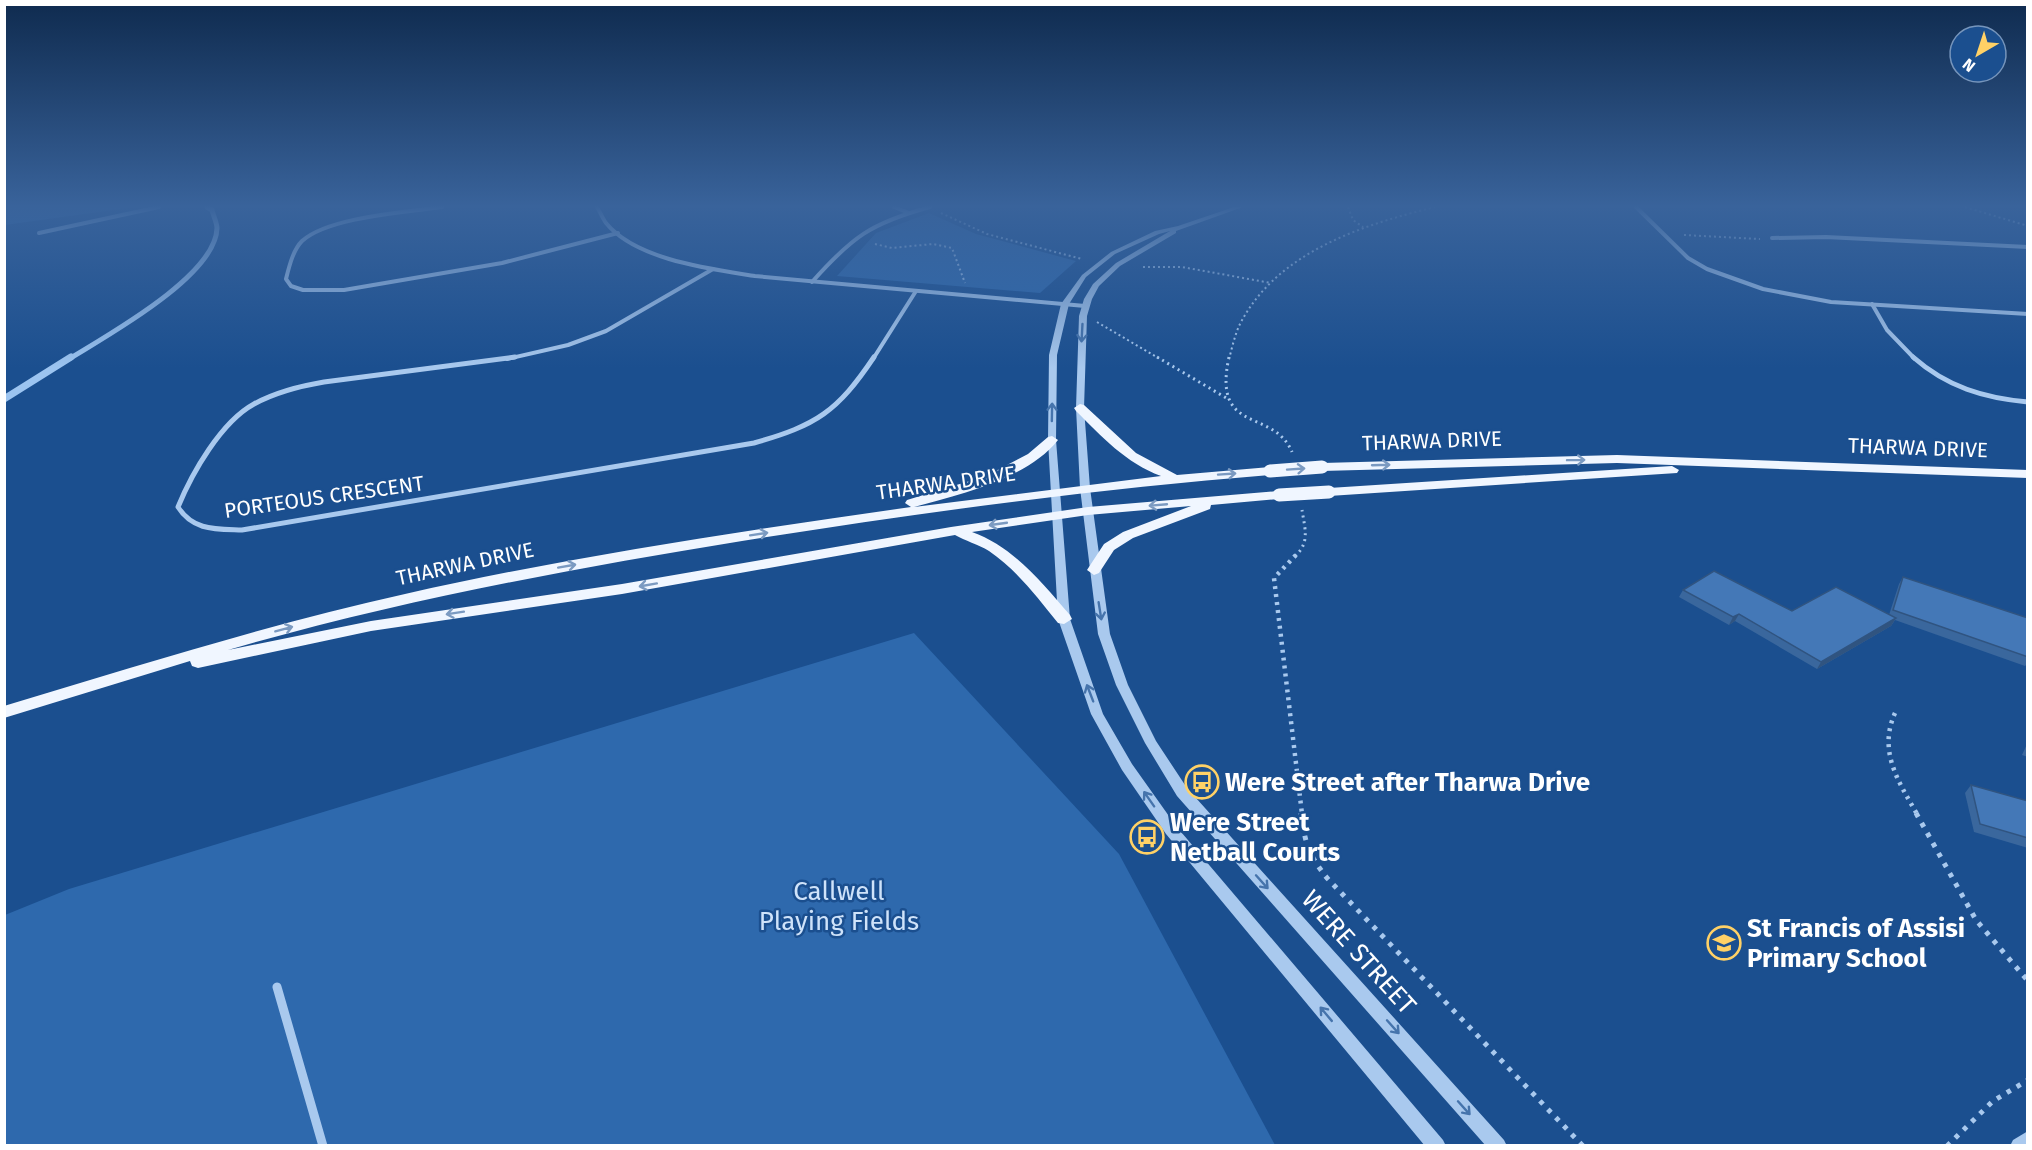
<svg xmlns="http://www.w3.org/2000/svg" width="2032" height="1150" font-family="'Fira Sans',sans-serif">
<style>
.green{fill:#2e69ad}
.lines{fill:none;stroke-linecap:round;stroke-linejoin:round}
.stream-far1{stroke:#9cc4f0;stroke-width:5}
.stream{stroke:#9cc4f0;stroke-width:7}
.path-far3{stroke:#a9c9ee;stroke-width:2;stroke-dasharray:2 3;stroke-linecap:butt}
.path-far2{stroke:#a9c9ee;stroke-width:3;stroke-dasharray:2 4;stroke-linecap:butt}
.path-far1{stroke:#a9c9ee;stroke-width:4.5;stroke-dasharray:3 5;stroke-linecap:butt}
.path{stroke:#a9c9ee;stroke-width:5;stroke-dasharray:4.5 7;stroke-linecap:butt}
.minor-far2{stroke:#a9c9ee;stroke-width:4}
.minor-far1{stroke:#a9c9ee;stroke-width:5}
.minor{stroke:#a9c9ee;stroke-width:9}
.tertiary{fill:#a9c9ee;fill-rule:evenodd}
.primary{fill:#f0f6ff;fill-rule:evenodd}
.primary-bridge{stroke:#f0f6ff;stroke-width:13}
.wall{fill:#3a679d}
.shaded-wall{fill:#305480}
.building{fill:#4478b7;stroke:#305480;stroke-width:1.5}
.oneway{stroke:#4674ac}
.oneway2{stroke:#7b9ac1}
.labels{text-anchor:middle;stroke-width:5;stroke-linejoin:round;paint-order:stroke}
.street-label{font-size:21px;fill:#fff;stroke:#1b4f8f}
.near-poi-label{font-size:26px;font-weight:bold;fill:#fff;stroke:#1b4f8f;text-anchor:start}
.near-park-label{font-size:26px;fill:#cfe3fa;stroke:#1b4f8f}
.near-street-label{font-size:26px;fill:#fff;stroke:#1b4f8f}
</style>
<rect width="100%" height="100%" fill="#1b4f8f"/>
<g class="green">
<path d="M4,207H135L5,225Z"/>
<path d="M929,213L976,234L1076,261L1040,293L837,276L876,233Z"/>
<path d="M914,633L1119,854L1275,1145L5,1146V915L69,889Z"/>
</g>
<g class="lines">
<path class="stream-far1" d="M69,359C106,336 216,276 217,228C217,223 213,215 212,210L207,207"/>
<path class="stream" d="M4,399L71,357"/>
<g class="path-far3">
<path d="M1348,207L1353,220L1363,227"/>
<path d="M1965,207L2028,226"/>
<path d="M941,213L987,234L1082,259"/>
<path d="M1684,235L1760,239"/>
<path d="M875,244L892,248L933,244L952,248L965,283"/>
<path d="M1143,267H1182L1271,283"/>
<path d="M1097,322L1160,359"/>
<path d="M1229,359C1232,348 1235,334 1240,324C1277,252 1362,225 1435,207"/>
</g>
<g class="path-far2">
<path d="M1157,357L1228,399"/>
<path d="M1229,357C1212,436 1273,407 1292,452"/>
<path d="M1295,556C1310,543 1305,529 1302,510"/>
</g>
<g class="path-far1">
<path d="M1296,555L1274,578L1302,814"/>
<path d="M1895,713C1878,751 1898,781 1917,814"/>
</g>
<g class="path">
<path d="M1301,813C1305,843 1308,854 1327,878L1583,1146"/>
<path d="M1916,813L1976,920L2028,981"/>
<path d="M1947,1146L1993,1101L2028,1080"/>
</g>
<g class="minor-far2">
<path d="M442,207C407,212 328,217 302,241C293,250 289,267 286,279L291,286L303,290H344L502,263L618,233"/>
<path d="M597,207C600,212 603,219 606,223C636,260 711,269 755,276L1085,306"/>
<path d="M894,207L909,213"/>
<path d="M1636,207L1688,258L1707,269L1763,289L1831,302L2028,314"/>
<path d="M39,233L159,207"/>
<path d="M1772,238L1826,237L2028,247"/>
<path d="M812,282C852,237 871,223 930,207"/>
<path d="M1872,304L1887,330L1915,359"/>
<path d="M507,359L568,345L606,331L713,269"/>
<path d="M873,359L916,291"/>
</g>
<g class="minor-far1">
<path d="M515,357L324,382C300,386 276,392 254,404C221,422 192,473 178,507C193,531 216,529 242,530L754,443C817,425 837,412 874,357"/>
<path d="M1913,357C1947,387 1984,398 2028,402"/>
</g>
<path class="minor" d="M277,987L323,1146"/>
<g class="tertiary">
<path d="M1234,207H1243L1176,231V233L1120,266L1099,286L1092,299L1087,316L1084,408L1090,488L1110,634L1128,685L1156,741L1187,788L1504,1140L1507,1146H1486L1177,796L1145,743L1116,685L1098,634L1080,488L1076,408L1079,316L1084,299L1093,284L1116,263L1170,231L1159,234L1115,254L1086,277L1069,304L1057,355L1056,440L1070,619L1103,714L1132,764L1176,826L1443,1140L1446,1146H1425L1166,834L1122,770L1091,714L1058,619L1048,440L1049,355L1061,304L1082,275L1111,252L1155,231L1178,226Z"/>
<path d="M2028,1131V1146H2010L2013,1140Z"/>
</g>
<g class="primary">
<path d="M1080,404L1084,405L1136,453L1177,475L1270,467L1277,471L1270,475C1093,489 918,513 742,541C569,569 397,601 228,650L371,621L622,584L951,527L1088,507L1279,491L1286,495L1279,499L1211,505L1210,509L1133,538L1114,550L1099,573L1094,575L1087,570L1104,544L1123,532L1191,506L1088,515L972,532C1014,547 1042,583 1070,615L1072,619L1064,624L1058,623C1037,597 1017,570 989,551C978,544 965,541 955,535L622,594L371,631L198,668L192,666L190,661L4,718V706C137,666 270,624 405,594C572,556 742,531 911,507L905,503L907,500L986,476L1028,454L1048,437L1052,436L1058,440C1027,479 961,494 914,507L1161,476C1126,463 1102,437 1076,411L1074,408Z"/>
<path d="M1617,455L2028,470V478L1617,463L1322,471L1315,467L1322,463Z"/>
<path d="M1672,466L1679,470L1677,473L1329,496L1322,492L1329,488Z"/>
</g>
<g class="primary-bridge">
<path d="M1270,471L1322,467"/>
<path d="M1279,495L1329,492"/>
</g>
</g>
<g class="wall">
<path d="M1903,577L2028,618V663L2025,666L1895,620L1891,626L1817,669L1735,621L1729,625L1679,597L1683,590L1792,611L1889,615L1899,584Z"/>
<path d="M2028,742V757L2022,755Z"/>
<path d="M1971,785L2028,801V848L1974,832L1965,793Z"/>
</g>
<g class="shaded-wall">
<path d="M1739,614L1735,621L1729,625L1733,617Z"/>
<path d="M1896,618L1891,626L1817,669L1821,662Z"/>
</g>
<g class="building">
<path d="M1714,571L1792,611L1836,587L1896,618L1821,662L1739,614L1733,617L1683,590Z"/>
<path d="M1903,577L2028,618V657L1893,610Z"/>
<path d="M1971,785L2028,801V838L1980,824Z"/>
</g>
<defs><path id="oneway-shaft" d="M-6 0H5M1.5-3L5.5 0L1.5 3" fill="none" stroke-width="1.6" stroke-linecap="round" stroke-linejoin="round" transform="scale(1.5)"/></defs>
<g class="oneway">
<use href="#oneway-shaft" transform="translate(1082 333) rotate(93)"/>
<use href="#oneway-shaft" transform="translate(1052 412) rotate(-89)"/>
<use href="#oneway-shaft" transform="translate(1100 611) rotate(81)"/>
<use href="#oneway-shaft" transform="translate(1090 693) rotate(-111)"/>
<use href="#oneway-shaft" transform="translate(1149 799) rotate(-125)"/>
<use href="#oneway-shaft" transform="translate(1262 882) rotate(48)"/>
<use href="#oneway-shaft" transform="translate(1326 1014) rotate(-130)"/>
<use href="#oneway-shaft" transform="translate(1393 1027) rotate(48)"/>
<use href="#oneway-shaft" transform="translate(1464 1108) rotate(48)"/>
</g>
<g class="oneway2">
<use href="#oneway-shaft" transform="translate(1576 460) rotate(-1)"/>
<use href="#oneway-shaft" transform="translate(1381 465) rotate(-2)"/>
<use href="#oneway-shaft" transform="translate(1296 469) rotate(-4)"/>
<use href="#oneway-shaft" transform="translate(1227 474) rotate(-4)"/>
<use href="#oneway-shaft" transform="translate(1158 505) rotate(175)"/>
<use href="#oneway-shaft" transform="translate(998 524) rotate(172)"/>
<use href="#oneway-shaft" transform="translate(759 534) rotate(-9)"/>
<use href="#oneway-shaft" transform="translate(567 566) rotate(-10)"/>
<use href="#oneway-shaft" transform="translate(648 585) rotate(170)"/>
<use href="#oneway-shaft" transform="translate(455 613) rotate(171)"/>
<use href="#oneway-shaft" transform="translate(284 629) rotate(-15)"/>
</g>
<linearGradient id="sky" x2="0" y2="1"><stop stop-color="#0f2b4f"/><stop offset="0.56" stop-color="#39639b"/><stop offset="1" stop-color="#39639b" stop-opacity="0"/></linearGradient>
<rect width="2032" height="368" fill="url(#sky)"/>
<defs>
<symbol id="bus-ring" viewBox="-11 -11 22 22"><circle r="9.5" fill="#1b4f8f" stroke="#ffd166" stroke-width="1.5"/><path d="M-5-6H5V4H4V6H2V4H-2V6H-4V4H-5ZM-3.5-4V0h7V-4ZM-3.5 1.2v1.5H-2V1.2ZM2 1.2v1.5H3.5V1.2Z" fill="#ffd166"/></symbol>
<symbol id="school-ring" viewBox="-11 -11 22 22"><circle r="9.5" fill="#1b4f8f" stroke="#ffd166" stroke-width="1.5"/><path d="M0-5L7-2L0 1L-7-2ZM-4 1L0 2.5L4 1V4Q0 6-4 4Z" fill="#ffd166"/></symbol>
</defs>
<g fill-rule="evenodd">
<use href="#bus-ring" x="1183" y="763" width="38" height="38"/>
<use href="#bus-ring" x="1128" y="818" width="38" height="38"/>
<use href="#school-ring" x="1705" y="924" width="38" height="38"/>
</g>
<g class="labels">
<g class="street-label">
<text transform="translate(1432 441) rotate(-2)" y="7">THARWA DRIVE</text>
<text transform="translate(1918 448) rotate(2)" y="7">THARWA DRIVE</text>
<text transform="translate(946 483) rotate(-8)" y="7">THARWA DRIVE</text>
<text transform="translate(324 497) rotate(-8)" y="7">PORTEOUS CRESCENT</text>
<text transform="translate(465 564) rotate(-12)" y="7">THARWA DRIVE</text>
</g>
<g class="near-poi-label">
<text x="1225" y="791">Were Street after Tharwa Drive</text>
<text x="1170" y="831">Were Street<tspan x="1170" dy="30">Netball Courts</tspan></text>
<text x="1747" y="937">St Francis of Assisi<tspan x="1747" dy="30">Primary School</tspan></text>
</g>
<g class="near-park-label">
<text x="839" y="900">Callwell<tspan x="839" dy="30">Playing Fields</tspan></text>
</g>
<g class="near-street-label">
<text transform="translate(1359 952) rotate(48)" y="9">WERE STREET</text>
</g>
</g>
<rect width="2032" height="1150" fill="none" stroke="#ffffff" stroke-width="12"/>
<g transform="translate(1978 54) rotate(219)"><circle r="28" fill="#1b4f8f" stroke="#7695bc" stroke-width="1.5"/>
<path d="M0-4.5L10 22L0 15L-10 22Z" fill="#ffd166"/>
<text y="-9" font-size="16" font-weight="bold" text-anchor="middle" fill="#ffffff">N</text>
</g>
</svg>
